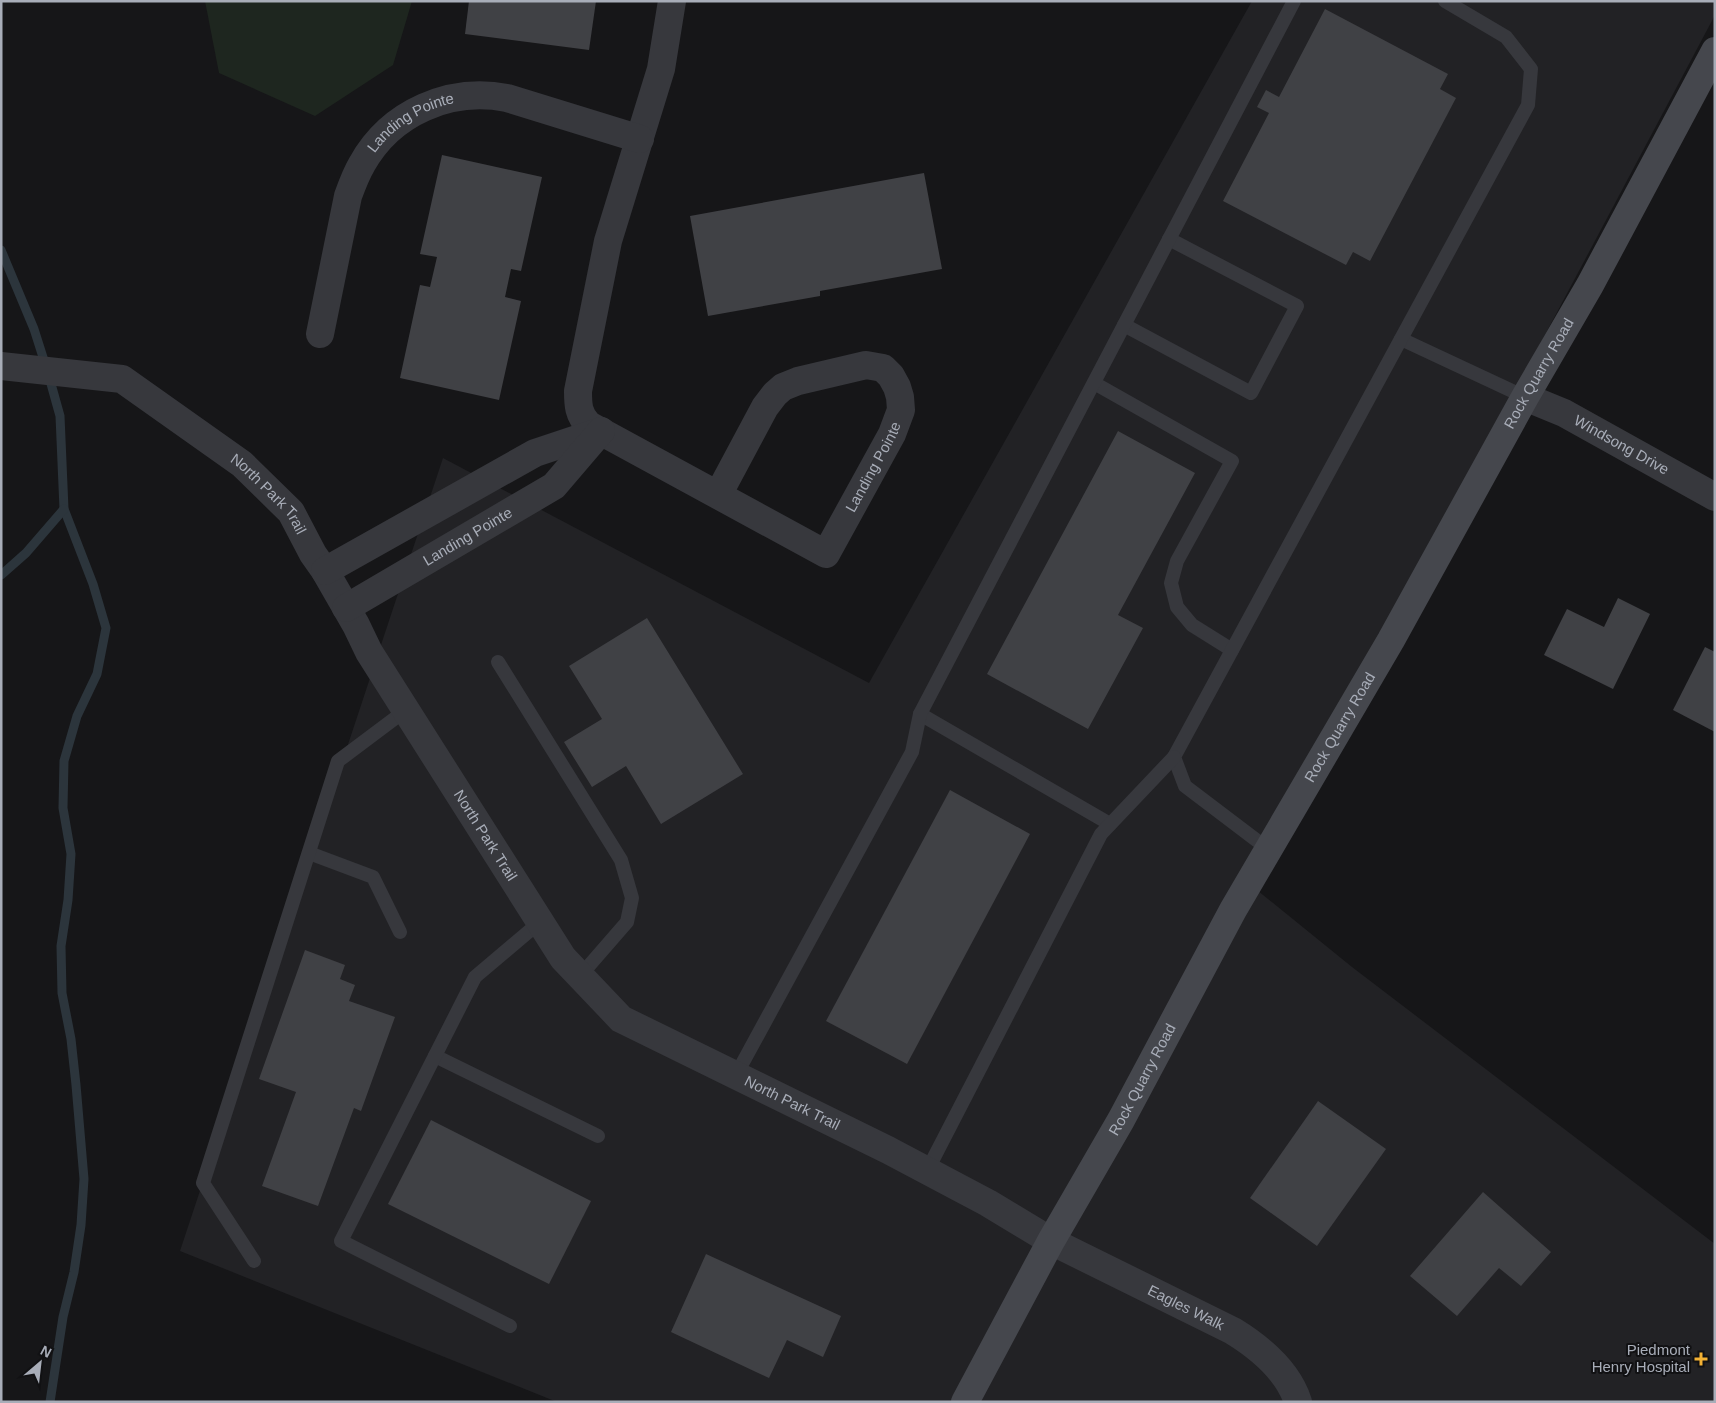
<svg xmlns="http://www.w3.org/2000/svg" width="1716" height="1403" font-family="Arial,sans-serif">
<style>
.built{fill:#222225}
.green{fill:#1e261f}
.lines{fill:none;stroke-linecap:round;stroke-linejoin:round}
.stream{stroke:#2c353c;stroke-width:9}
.building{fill:#404145}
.lane{stroke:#37383d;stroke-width:14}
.street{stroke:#37383d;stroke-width:28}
.secondary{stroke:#45474d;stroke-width:28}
.poi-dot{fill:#f2b134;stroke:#111113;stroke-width:2}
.labels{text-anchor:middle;stroke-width:4;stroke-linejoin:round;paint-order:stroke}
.street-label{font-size:15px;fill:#a8adb8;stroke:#111113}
.poi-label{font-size:15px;fill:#a8adb8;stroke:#111113;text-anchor:end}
</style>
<rect width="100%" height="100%" fill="#161618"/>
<path class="built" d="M1252,1H1715V15L1252,886L1352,967L1715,1244V1402H557L180,1251L443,458L869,683Z"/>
<path class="green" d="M205,1H412L393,65L315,116L219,73Z"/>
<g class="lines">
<g class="stream">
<path d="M1,250L34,329L48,373L60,416L64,509L93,584L106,628L97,674L77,716L64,761L63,808L71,854L68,900L61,946L62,993L71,1039L76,1085L84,1179L81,1225L74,1272L63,1317L50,1402"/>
<path d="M1,575L26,553L64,509"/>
</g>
</g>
<g class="building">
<path d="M469,1H596L589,50L465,34Z"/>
<path d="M1325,9L1448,74L1440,89L1456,98L1370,261L1353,252L1346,265L1223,201L1269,113L1257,107L1266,90L1279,97Z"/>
<path d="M442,155L542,177L521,271L511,269L505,297L521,301L499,400L400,378L420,285L430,287L437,257L420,254Z"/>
<path d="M924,173L942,269L820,291V296L708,316L690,216Z"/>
<path d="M1118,431L1195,473L1118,615L1143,628L1088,729L987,674Z"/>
<path d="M1618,598L1650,614L1613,689L1544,655L1567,609L1604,627Z"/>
<path d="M647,618L743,774L661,824L626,766L592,787L564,742L602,719L569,666Z"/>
<path d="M1705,647L1715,652V732L1673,710Z"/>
<path d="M950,790L1030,834L907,1064L826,1021Z"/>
<path d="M305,950L345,965L340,979L355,985L349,1001L395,1017L361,1111L354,1108L318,1206L262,1186L296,1092L259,1079Z"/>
<path d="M1318,1101L1386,1149L1317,1246L1250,1198Z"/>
<path d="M431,1120L591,1201L549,1284L388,1204Z"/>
<path d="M1483,1192L1551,1252L1521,1286L1499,1268L1457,1316L1410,1276Z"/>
<path d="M706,1254L841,1316L823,1357L787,1340L769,1378L671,1332Z"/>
</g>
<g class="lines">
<g class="lane">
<path d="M1124,325L1251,393L1297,306L1169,239"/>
<path d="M1401,339L1525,397"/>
<path d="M1094,383L1232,461L1177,561L1171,583L1177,607L1192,625L1232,650"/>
<path d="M498,662L621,860L632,898L627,922L580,976"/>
<path d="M920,714L1110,824"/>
<path d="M1268,849L1185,786L1174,757L1528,105L1531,69L1506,37L1445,1"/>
<path d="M309,853L373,877L400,932"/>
<path d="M435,1056L598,1136"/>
<path d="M736,1075L912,752L920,714L1294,1"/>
<path d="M927,1171L1101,834L1174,757"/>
<path d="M254,1261L203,1183L338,761L406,710"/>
<path d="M510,1326L341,1241L475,977L540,922"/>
</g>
<g class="street">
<path id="s1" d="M672,1L661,69L608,241L578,391C578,404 578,415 589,425L826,554L892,434L901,410L900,397L897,387L891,376L883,368L866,365L798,381L783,387L775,394L765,407L718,495"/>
<path id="s2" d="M320,334L348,196C352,185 356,174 362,164C391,112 450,87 507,98L640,139"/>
<path id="s3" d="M1,366L122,379L242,464L291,512L313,554L325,571L356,625L369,652L563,958L621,1019L888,1150L988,1203L1051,1241L1233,1331C1259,1347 1288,1371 1298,1402"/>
<path id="s4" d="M1525,397L1564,413L1715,497"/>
<path d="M325,571L535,453L601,431"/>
<path id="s5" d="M346,608L554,486L601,431"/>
</g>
<path class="secondary" id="s6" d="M965,1402L1051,1241L1121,1120L1233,910L1391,640L1525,397L1590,285L1715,51"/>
</g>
<path class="poi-dot" d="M1698.5 1351.5h5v5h5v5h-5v5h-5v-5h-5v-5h5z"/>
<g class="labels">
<g class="street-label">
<text dy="5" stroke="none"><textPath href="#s2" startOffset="242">Landing Pointe</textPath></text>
<text dy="5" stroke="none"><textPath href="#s6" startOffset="1178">Rock Quarry Road</textPath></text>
<text dy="5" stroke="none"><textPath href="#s4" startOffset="108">Windsong Drive</textPath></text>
<text dy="5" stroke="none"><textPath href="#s1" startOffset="808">Landing Pointe</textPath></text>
<text dy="5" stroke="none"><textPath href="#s3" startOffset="309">North Park Trail</textPath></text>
<text dy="5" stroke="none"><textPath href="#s5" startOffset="141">Landing Pointe</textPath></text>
<text dy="5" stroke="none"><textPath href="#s6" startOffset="772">Rock Quarry Road</textPath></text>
<text dy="5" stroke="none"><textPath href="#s3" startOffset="715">North Park Trail</textPath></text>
<text dy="5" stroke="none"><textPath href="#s6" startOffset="368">Rock Quarry Road</textPath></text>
<text dy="5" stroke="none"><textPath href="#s3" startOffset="1135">North Park Trail</textPath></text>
<text dy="5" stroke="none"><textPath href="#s3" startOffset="1579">Eagles Walk</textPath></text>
</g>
<g class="poi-label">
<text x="1690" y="1355">Piedmont<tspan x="1690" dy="17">Henry Hospital</tspan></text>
</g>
</g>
<rect width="1716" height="1403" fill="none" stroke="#a8adb8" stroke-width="5"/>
<g transform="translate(40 1363) rotate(28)" stroke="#111113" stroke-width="4" paint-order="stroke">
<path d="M0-4L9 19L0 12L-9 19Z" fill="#a8adb8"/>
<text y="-8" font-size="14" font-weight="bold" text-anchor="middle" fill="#a8adb8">N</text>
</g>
</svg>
